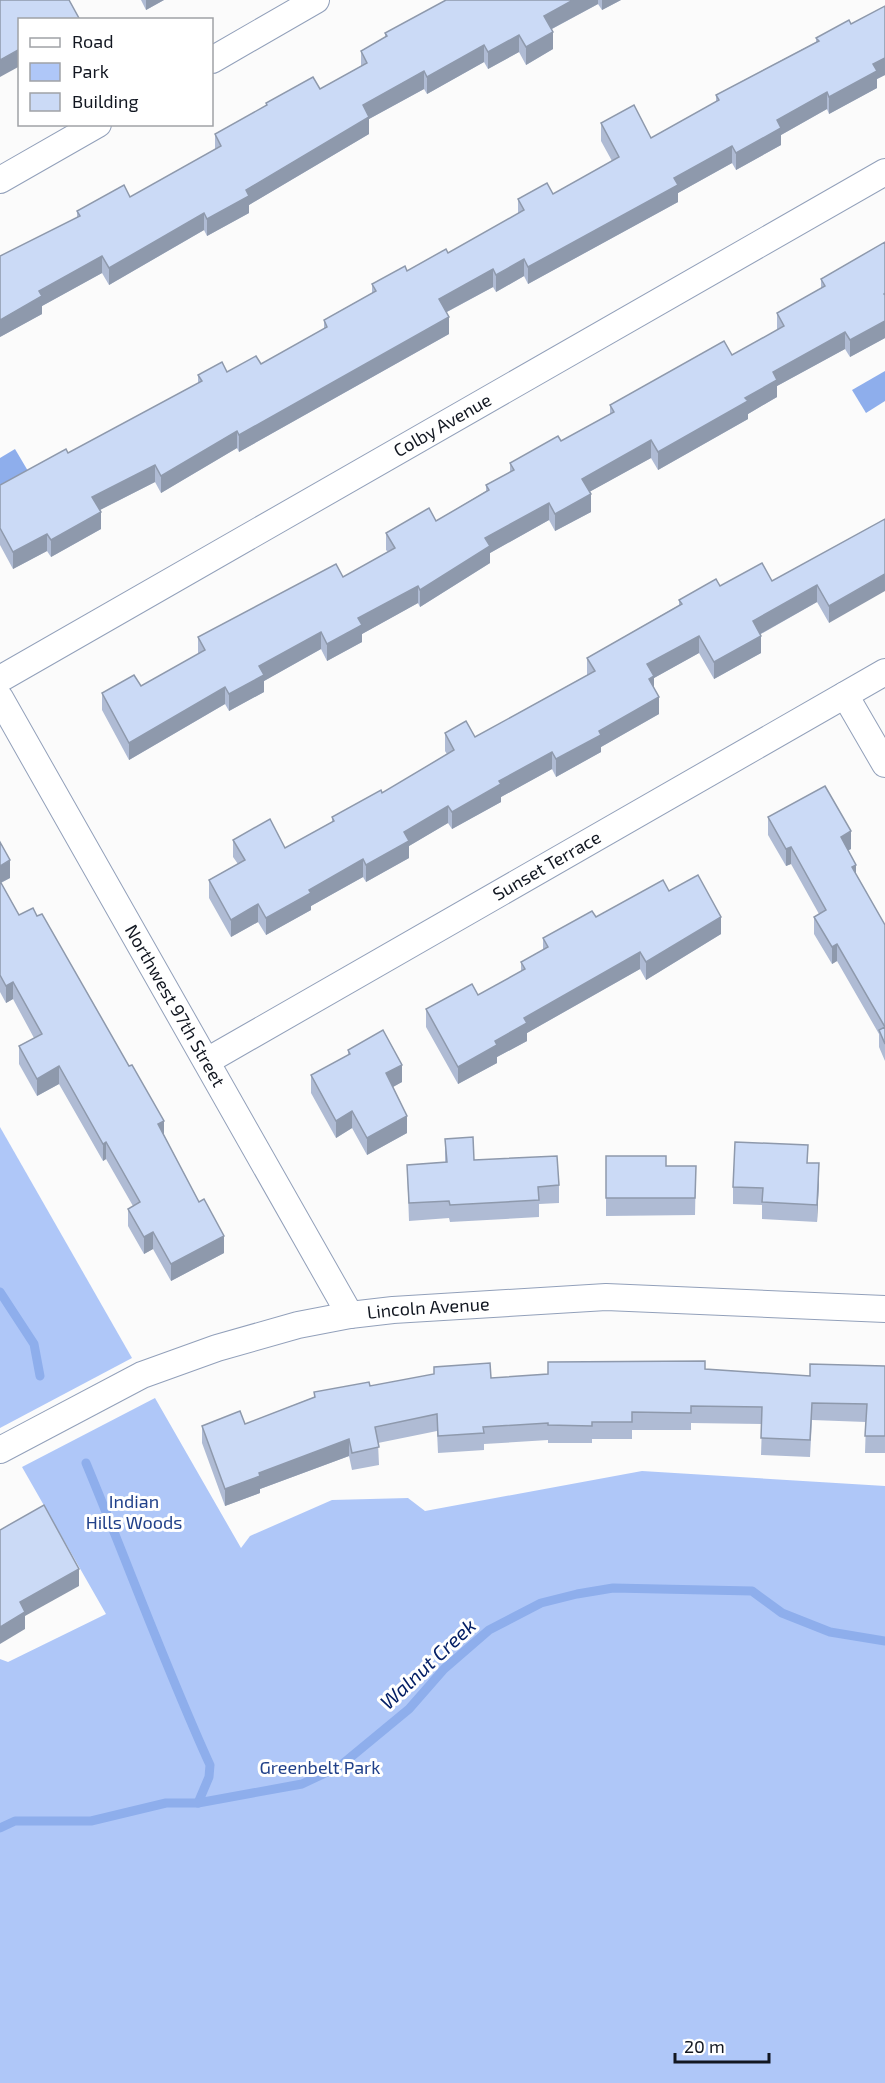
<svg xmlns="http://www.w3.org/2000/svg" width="885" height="2083" font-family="'Exo 2',sans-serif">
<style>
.green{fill:#afc7f8}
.water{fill:#8eaeec}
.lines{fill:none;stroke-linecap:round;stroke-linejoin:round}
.stream{stroke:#8eaeec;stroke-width:9}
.minor-casing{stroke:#92a0ba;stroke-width:28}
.minor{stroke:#fff;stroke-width:26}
.wall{fill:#afbbd4}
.shaded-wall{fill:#8e99ac}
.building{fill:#cbdaf6;stroke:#8e99ac;stroke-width:1.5}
.labels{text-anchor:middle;stroke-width:6;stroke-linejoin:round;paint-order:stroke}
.street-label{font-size:18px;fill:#121721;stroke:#fff}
.park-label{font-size:18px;fill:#21418a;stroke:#fff}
.water-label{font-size:20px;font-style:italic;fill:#052066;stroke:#fff}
</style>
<rect width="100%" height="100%" fill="#fbfbfb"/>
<g class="green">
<path d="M0,1127L132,1358L0,1428Z"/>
<path d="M155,1398L241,1548L250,1536L332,1500L408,1498L425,1511L642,1471L885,1486V2083H0V1659L8,1662L106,1614L22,1467Z"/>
</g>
<g class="water">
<path d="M885,371V401L866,413L852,390Z"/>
<path d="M15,449L28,471L0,487V458Z"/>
</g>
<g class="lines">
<g class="stream">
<path d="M0,1292L34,1344L40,1376"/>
<path d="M86,1463C128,1564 165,1666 210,1765L209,1777L198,1803"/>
<path d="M0,1828L15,1821H91L166,1803H198L302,1784L340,1766L409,1709L444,1669L489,1630L541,1603L577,1594L613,1588L752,1591L782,1613L830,1632L885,1641"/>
</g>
<defs>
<g id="minor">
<path d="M212,60L316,0"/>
<path d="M0,180L98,124"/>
<path id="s1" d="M0,679L885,172"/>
<path d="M845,695L885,764"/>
<path id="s2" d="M0,698L350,1315"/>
<path id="s3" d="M207,1061L885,672"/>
<path id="s4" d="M0,1450L142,1375L217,1348L298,1325L350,1315L393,1310L606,1297L885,1309"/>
</g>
</defs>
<use href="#minor" class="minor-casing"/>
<use href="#minor" class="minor"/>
</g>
<g class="wall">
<path d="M141,0H164L146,10Z"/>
<path d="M446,0H621L602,10L598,4L552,29L553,49L526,65L519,52L488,69L484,62L427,94L424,89L369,119V134L249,205V213L207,236L204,230L109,285L102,273L42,306V314L0,337L77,217V211L130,197L215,150V134L266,106V103L320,89L361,66V51L385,37V33Z"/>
<path d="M885,6V75L877,79V88L829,114L827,109L781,135V145L736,170L732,163L678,193V202L528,284L524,276L496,292L493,287L447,312L449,334L239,452L237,448L161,493L155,482L100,510L101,529L51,557L47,551L13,569L0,545V485L68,453L198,383V375L227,372L261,364L324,329V320L372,293V284L407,271L448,253L518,214V199L553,194L612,161L601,141V123L651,138L716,102V95L816,42V38L851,24Z"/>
<path d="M885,242V338L850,357L845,349L777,386V397L748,414V419L658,470L651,458L589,492L591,512L555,531L549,520L490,553V563L420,607L418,603L362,634V642L327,661L321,649L264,681V692L229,711L225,704L129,760L102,710V693L141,686L198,654V637L343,577L388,552L386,550V533L436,521L486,491V485L510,472V463L561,441L610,414V405L732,355L777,330V313L821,288V279Z"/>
<path d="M885,519L829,623L817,602L761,634V653L714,679L699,653L654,678V688L659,714L601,747V752L556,777L552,769L501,797V802L452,829L448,823L409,846V858L366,882L363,877L311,906V910L266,935L258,922L231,937L209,898V880L238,864L233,857V840L285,848L332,822V817L382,793L447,754L445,751V733L475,737L587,675V658L679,605V600L720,586L772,581Z"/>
<path d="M768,817L851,849L848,850L856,875L885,925V1061L879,1047V1034L837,961L832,964L814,934V917L819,914L791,864L786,866L768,835Z"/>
<path d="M0,842L10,878L1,883L19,915L164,1135L224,1253L171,1281L153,1249L144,1254L128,1226V1209L133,1206L106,1159L103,1161L59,1084L37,1096L19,1064V1046L34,1038L13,999L6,1003L0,992Z"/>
<path d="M669,891L721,934L646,980L640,969L527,1033V1041L497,1057V1063L458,1084L426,1027V1009L478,995L521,972V962L543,950V938L596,917Z"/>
<path d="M348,1050L402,1082L392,1087L407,1133L367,1155L352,1128L336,1138L311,1093V1075L348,1055Z"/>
<path d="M445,1139L474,1160L559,1185V1203L539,1204V1217L450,1222L449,1218L409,1221L407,1165L445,1162Z"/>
<path d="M606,1156L666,1166H696L695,1215L606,1216Z"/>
<path d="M808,1163L819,1180L817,1222L762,1219V1205L733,1204V1187Z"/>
<path d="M885,1366V1453H865L866,1422L812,1420L810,1457L761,1455L762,1424L691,1423V1430H632V1439H592V1443H548V1440L484,1444V1450L438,1453L437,1431L378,1443L379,1465L352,1470L349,1456L260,1489V1493L225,1506L202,1443V1426L245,1424L314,1397V1392L370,1386L491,1378L705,1369L810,1376Z"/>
</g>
<g class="shaded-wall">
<path d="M146,0H164L146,10Z"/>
<path d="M573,0H598V4L544,33V16Z"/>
<path d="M602,0H621L602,10Z"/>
<path d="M553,32V49L526,65V47Z"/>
<path d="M519,35V52L488,69V52Z"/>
<path d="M484,45V62L427,94V77Z"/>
<path d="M20,49V66L0,77V60Z"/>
<path d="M885,58V75L877,79V88L829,114V97L873,64Z"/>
<path d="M424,71V89L369,119V134L249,205V213L207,236V219L246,190L363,105Z"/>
<path d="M827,92V109L781,135V145L736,170V153L777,120Z"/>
<path d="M732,146V163L678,193V202L528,284V267L674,178Z"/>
<path d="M204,213V230L109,285V268Z"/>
<path d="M102,256V273L42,306V314L0,337V320L39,291Z"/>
<path d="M524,259V276L496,292V275Z"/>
<path d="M493,269V287L439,316V299Z"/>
<path d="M449,317V334L239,452V435Z"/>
<path d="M885,321V338L850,357V340Z"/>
<path d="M845,332V349L777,386V397L748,414V419L658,470V452L745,398L773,372Z"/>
<path d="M237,431V448L161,493V476Z"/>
<path d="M651,440V458L582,496V479Z"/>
<path d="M155,465V482L92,514V497Z"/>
<path d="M591,494V512L555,531V514Z"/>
<path d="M549,503V520L490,553V563L420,607V590L485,538Z"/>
<path d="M101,512V529L51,557V540Z"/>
<path d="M47,534V551L13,569V552Z"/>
<path d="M885,574V591L829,623V606Z"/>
<path d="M817,585V602L753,638V621Z"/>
<path d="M418,586V603L362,634V642L327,661V644L358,618Z"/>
<path d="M321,632V649L264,681V692L229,711V694L259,666Z"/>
<path d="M699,636V653L654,678V693L649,696L647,664Z"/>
<path d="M761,636V653L714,679V662Z"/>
<path d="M225,687V704L129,760V743Z"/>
<path d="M659,697V714L601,747V752L556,777V759L599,731Z"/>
<path d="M552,752V769L501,797V802L452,829V812L499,781Z"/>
<path d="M448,806V823L409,846V858L366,882V865L404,832Z"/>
<path d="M851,831V849L841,854V837Z"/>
<path d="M791,847V864L786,866V849Z"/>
<path d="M363,859V877L311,906V910L266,935V918L309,890Z"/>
<path d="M10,860V878L0,883V866Z"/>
<path d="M856,865V882L852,867Z"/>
<path d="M258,904V922L231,937V920Z"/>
<path d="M721,917V934L646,980V962Z"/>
<path d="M837,944V961L832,964V947Z"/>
<path d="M640,952V969L527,1033V1041L497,1057V1063L458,1084V1067L495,1041L524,1018Z"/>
<path d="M13,982V999L6,1003V986Z"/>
<path d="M402,1065V1082L386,1091V1073Z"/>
<path d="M59,1066V1084L37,1096V1079Z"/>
<path d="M352,1111V1128L336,1138V1121Z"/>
<path d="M407,1116V1133L367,1155V1138Z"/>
<path d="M164,1121V1138L158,1124Z"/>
<path d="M106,1142V1159L103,1161V1144Z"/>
<path d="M819,1163V1180L817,1222V1205Z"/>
<path d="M153,1232V1249L144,1254V1237Z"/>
<path d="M224,1236V1253L171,1281V1264Z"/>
<path d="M349,1439V1456L260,1489V1493L225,1506V1489L259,1473Z"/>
<path d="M79,1569V1586L25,1616V1629L0,1644V1627L20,1602Z"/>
</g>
<g class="building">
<path d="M0,0H69L80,20H20V49L0,60Z"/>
<path d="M446,0H573L544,16L553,32L526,47L519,35L488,52L484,45L427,77L424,71L363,105L369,117L246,190L249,196L207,219L204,213L109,268L102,256L39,291L42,296L0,320V256L80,216L77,211L124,185L130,197L221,146L215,134L267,105L266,103L313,77L320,89L367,63L361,51L387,36L385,33Z"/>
<path d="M885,6V58L873,64L877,71L829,97L827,92L777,120L781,128L736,153L732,146L674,178L678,185L528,267L524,259L496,275L493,269L439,299L449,317L239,435L237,431L161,476L155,465L92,497L101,512L51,540L47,534L13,552L0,528V485L66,449L68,453L202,381L198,375L222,362L227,372L256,356L261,364L327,327L324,320L376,291L372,284L405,266L407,271L446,249L448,253L524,210L518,199L547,183L553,194L619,157L601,123L634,105L651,138L719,100L716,95L819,41L816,38L849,20L851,24Z"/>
<path d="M885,242V293L884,294L885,295V321L850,340L845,332L773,372L777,380L745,398L748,401L658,452L651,440L582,479L591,494L555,514L549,503L485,538L490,546L420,590L418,586L358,618L362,625L327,644L321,632L259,666L264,675L229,694L225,687L129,743L102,693L134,675L141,686L205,650L198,637L336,564L343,577L395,548L386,533L429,508L436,521L489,490L486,485L514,470L510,463L558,436L561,441L614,412L610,405L724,341L732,355L784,326L777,313L825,286L821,279Z"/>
<path d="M885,519V574L829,606L817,585L753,621L761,636L714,662L699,636L647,664L654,676L649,679L659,697L599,731L601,735L556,759L552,752L499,781L501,784L452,812L448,806L404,832L409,841L366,865L363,859L309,890L311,893L266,918L258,904L231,920L209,880L245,860L233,840L270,819L285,848L334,821L332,817L381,790L382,793L454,750L445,733L466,721L475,737L595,671L587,658L682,604L679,600L716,579L720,586L762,563L772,581Z"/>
<path d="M825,786L851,831L841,837L856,865L852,867L885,925V1044L879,1030L885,1027L837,944L832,947L814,917L826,910L791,847L786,849L768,817Z"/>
<path d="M0,842L10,860L0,866Z"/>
<path d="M698,875L721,917L646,962L640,952L524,1018L527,1023L495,1041L497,1045L458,1067L426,1009L472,984L478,995L525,969L521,962L548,947L543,938L592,911L596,917L663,880L669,891Z"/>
<path d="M0,881L19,915L33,908L37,916L42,914L129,1066L132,1065L164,1121L158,1124L199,1202L204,1199L224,1236L171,1264L153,1232L144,1237L128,1209L140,1202L106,1142L103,1144L59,1066L37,1079L19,1046L42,1034L13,982L6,986L0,975Z"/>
<path d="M383,1030L402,1065L386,1073L407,1116L367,1138L352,1111L336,1121L311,1075L350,1054L348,1050Z"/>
<path d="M473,1137L474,1160L557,1156L559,1185L538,1187L539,1200L450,1205L449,1201L409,1203L407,1165L447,1162L445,1139Z"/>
<path d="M735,1142L808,1145L807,1163H819L817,1205L762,1202L763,1188L733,1187Z"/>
<path d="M606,1156H666V1166H696L695,1198H606Z"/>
<path d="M705,1361V1369L810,1376V1364L885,1366V1436H865L867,1404L812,1403L810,1440L761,1438L762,1407L691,1406V1413L632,1412V1422H592V1426L548,1425V1423L483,1427L484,1433L438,1436L437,1414L375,1427L379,1447L352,1453L349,1439L259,1473L260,1476L225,1489L202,1426L240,1411L245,1424L315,1397L314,1392L369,1382L370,1386L434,1374V1367L490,1363L491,1378L548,1374V1362Z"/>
<path d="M44,1505L79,1569L20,1602L25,1612L0,1627V1530Z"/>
</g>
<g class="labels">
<g class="street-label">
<text dy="6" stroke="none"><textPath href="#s1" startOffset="510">Colby Avenue</textPath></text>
<text dy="6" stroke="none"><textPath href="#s3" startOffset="392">Sunset Terrace</textPath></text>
<text dy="6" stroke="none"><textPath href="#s2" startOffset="354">Northwest 97th Street</textPath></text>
<text dy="6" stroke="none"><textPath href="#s4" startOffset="456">Lincoln Avenue</textPath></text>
</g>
<g class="park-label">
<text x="134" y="1508">Indian<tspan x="134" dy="21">Hills Woods</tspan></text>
<text x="320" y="1774">Greenbelt Park</text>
</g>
<g class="water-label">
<text transform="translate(428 1664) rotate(-43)" y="7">Walnut Creek</text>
</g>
</g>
<rect x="18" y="18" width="195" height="108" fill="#ffffff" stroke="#a0a2a6" stroke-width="1.5"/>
<rect x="30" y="38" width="30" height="9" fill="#ffffff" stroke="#a0a2a6" stroke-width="1.5"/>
<text x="72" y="48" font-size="18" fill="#121721">Road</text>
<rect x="30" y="63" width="30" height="18" fill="#afc7f8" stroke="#a0a2a6" stroke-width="1.5"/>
<text x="72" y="78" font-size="18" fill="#121721">Park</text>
<rect x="30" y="93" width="30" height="18" fill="#cbdaf6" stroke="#a0a2a6" stroke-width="1.5"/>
<text x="72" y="108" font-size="18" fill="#121721">Building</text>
<path d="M675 2053v9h94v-9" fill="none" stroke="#121721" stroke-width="3"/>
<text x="684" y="2053" font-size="18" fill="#121721" stroke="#ffffff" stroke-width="4.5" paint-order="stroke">20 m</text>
</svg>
